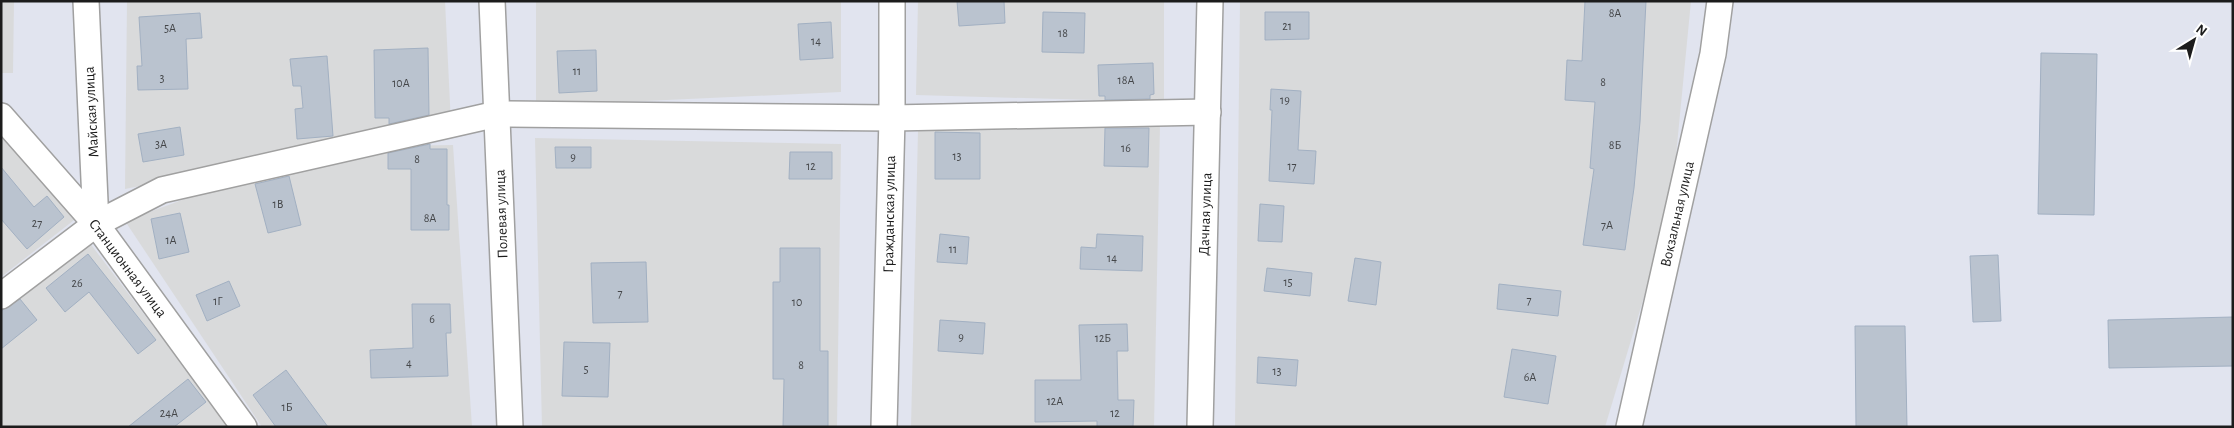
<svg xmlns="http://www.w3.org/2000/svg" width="2234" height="428" font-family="'Alegreya Sans',sans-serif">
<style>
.residential{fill:#d9dadb}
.building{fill:#bac3cf;stroke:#a2b0c2}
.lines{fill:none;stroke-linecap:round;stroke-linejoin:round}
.minor-casing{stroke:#a0a0a0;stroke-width:28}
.minor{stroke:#fff;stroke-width:25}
.labels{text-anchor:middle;stroke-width:4;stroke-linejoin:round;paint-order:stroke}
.number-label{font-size:12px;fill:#444649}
.street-label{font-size:15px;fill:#1c1c1c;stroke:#fff}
</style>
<rect width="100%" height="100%" fill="#e1e4ef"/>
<g class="residential">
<path d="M1,1H14L13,73H1Z"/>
<path d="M127,1H445L451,124L125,189Z"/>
<path d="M536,1H841V92L536,106Z"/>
<path d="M918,1H1164V102L916,95Z"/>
<path d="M1240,1H1691L1671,207L1605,427H1235Z"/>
<path d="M1160,124L1154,427H911L918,131Z"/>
<path d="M1,127L78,217L1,277Z"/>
<path d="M535,138L841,144L837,427H542Z"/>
<path d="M453,145L472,427H262L125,221L220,186L391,146Z"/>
<path d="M89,242L230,427H1V314Z"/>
</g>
<g class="building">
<path d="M957,1H1004L1005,23L959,26Z"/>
<path d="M1585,1H1646L1640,122L1634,188L1625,250L1583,245L1594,169L1590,168L1595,102L1565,100L1567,60L1582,61Z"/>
<path d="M1043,12L1085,13L1084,53L1042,52Z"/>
<path d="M1265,12H1309V39L1265,40Z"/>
<path d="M200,13L202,38L186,39L188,89L138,90L137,66H142L139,17Z"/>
<path d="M831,22L833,58L800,60L798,24Z"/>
<path d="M428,48L429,115L389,124V118H375L374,50Z"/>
<path d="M596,50L597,91L559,93L557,51Z"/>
<path d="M2041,53L2097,54L2094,215L2038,214Z"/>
<path d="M327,56L333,136L297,139L295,109L303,108L301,86H293L290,59Z"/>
<path d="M1153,63L1154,94L1150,95V99L1105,100V96H1099L1098,65Z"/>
<path d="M1271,89L1301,91L1298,150L1316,151L1314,184L1269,181L1272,110H1270Z"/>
<path d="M180,127L184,155L143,162L138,134Z"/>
<path d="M1105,128H1149L1148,167L1104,166Z"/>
<path d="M935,132L980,133V179H935Z"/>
<path d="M430,144V149H447V205H449V230H411V169H388V153Z"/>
<path d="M555,147H591V168H556Z"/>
<path d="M790,152H832V179H789Z"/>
<path d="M1,167L34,207L47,196L64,217L27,249L1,219Z"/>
<path d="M289,176L301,225L268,233L255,184Z"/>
<path d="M1260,204L1284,206L1282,242L1258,241Z"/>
<path d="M180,213L189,252L159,259L151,219Z"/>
<path d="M940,234L969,237L967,264L937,262Z"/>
<path d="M1097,234L1143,236L1142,271L1080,269L1081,247L1096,248Z"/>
<path d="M780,248H820V351H828V427H783L784,379H773V282H780Z"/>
<path d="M88,254L156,340L138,354L89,292L65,312L46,288Z"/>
<path d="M1998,255L2001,321L1973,322L1970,256Z"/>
<path d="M1355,258L1381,262L1376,305L1348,301Z"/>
<path d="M646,262L648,322L593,323L591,263Z"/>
<path d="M1267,268L1312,273L1310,296L1264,291Z"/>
<path d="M229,281L240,306L207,321L196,295Z"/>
<path d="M1499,284L1561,291L1558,316L1497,309Z"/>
<path d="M20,299L37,320L1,349V311Z"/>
<path d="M412,304H450L451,333H446L448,376L371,378L370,350L413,348Z"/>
<path d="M2233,317V366L2109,368L2108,320Z"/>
<path d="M940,320L985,323L983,354L938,351Z"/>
<path d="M1127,324L1128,351H1117L1118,400H1134L1133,427H1097V421L1035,422V380H1081L1079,325Z"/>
<path d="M1855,326H1905L1907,427H1856Z"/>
<path d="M564,342L610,343L608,397L562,396Z"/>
<path d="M1512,349L1556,356L1548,404L1504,397Z"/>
<path d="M1258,357L1298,360L1296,386L1257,383Z"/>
<path d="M286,370L328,427H276L253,395Z"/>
<path d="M188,379L206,402L174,427H128Z"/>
</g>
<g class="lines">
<defs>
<g id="minor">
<path d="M86,1L96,224"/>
<path d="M492,1L510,427"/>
<path d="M1,116L96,224L244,427"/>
<path d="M1,296L96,224L162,190L497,114L892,118L1208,112"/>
<path d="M884,427L892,118V1"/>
<path d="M1200,427L1210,1"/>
<path d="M1629,427L1713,54L1720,1"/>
</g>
</defs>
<use href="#minor" class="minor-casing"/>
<use href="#minor" class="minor"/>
</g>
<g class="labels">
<g class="number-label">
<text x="1615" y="17">8А</text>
<text x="1287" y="30">21</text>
<text x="170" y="32">5А</text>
<text x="1063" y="37">18</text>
<text x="816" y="45">14</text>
<text x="577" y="75">11</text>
<text x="162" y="82">3</text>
<text x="1126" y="84">18А</text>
<text x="1603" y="86">8</text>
<text x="401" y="87">10А</text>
<text x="1285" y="104">19</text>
<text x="161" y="148">3А</text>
<text x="1615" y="149">8Б</text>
<text x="1126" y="152">16</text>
<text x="957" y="160">13</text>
<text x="573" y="161">9</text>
<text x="417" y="163">8</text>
<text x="811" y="170">12</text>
<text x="1292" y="170">17</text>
<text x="278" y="208">1В</text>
<text x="430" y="222">8А</text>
<text x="37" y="227">27</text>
<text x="1607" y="229">7А</text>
<text x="171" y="244">1А</text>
<text x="953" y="253">11</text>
<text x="1112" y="262">14</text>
<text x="1288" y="286">15</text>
<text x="77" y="287">26</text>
<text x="620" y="297">7</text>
<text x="1529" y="304">7</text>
<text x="218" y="305">1Г</text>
<text x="797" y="306">10</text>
<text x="432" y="323">6</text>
<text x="961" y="341">9</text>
<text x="1103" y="342">12Б</text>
<text x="409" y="367">4</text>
<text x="801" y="369">8</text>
<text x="586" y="373">5</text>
<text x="1277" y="375">13</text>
<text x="1530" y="381">6А</text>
<text x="1055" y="405">12А</text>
<text x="287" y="411">1Б</text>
<text x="169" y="417">24А</text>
<text x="1115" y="417">12</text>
</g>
<g class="street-label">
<text transform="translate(91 112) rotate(-93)" y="5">Майская улица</text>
<text transform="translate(501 214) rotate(-92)" y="5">Полевая улица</text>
<text transform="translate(889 214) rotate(-89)" y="5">Гражданская улица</text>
<text transform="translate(1205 214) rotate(-88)" y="5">Дачная улица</text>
<text transform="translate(1677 214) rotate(-77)" y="5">Вокзальная улица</text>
<text transform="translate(128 268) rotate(53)" y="5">Станционная улица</text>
</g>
</g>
<rect width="2234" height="428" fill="none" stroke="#1c1c1c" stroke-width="5"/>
<g transform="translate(2194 40) rotate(37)" stroke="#ffffff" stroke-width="4" paint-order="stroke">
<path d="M0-4L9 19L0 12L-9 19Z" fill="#1c1c1c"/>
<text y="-8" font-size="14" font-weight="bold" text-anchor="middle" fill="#1c1c1c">N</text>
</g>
</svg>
